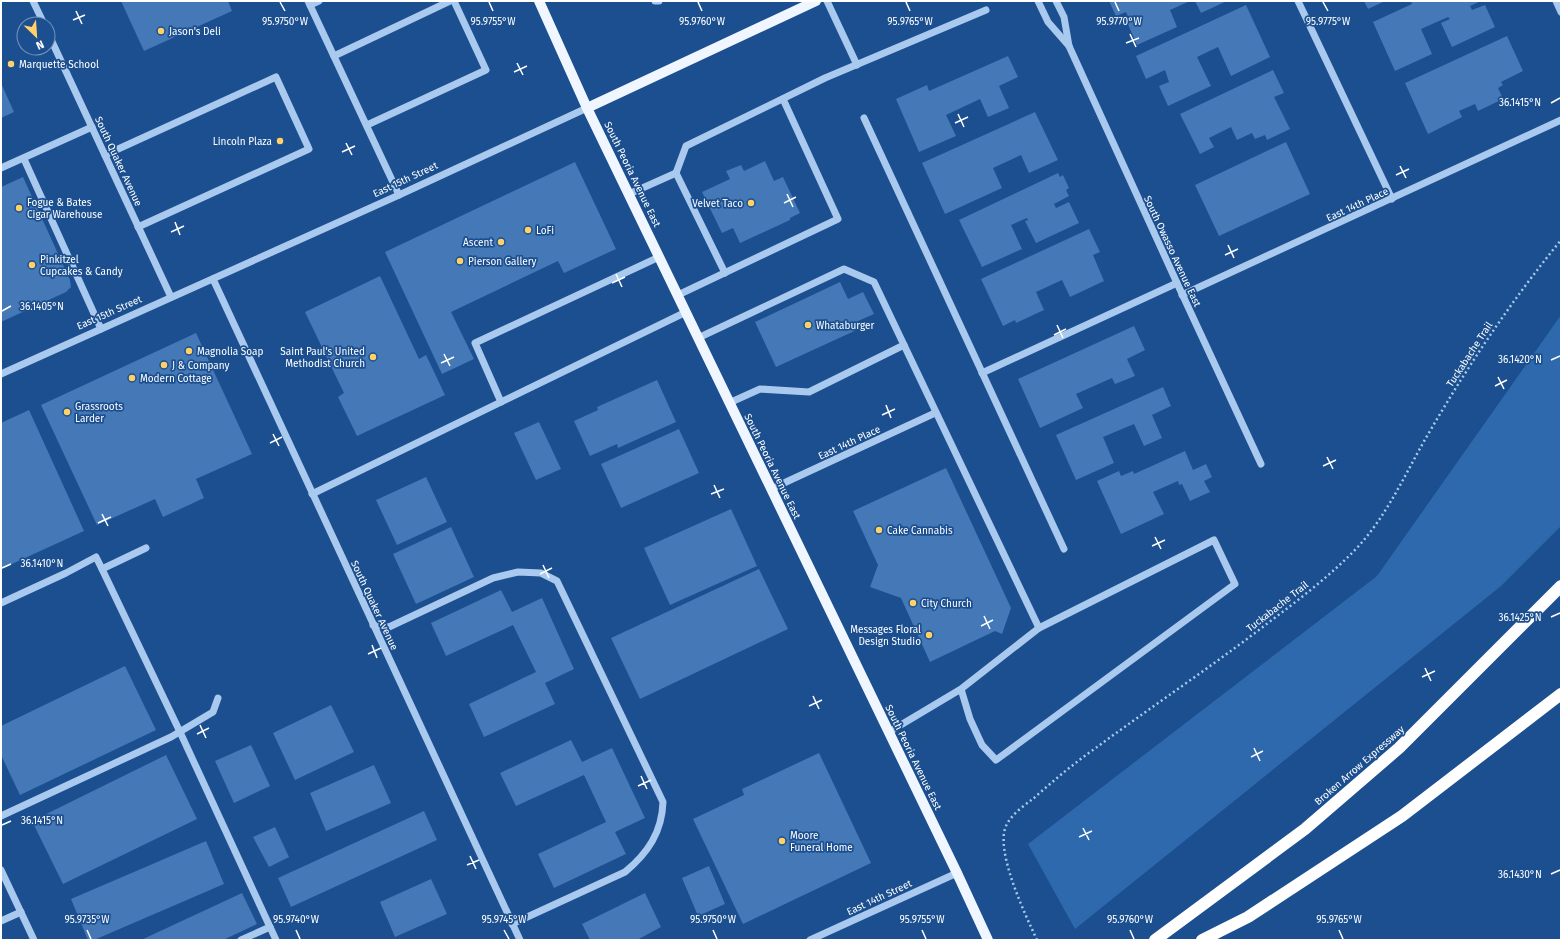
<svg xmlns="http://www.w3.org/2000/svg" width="1562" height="941" font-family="'Fira Sans',sans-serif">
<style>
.green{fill:#2e69ad}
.building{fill:#4478b7}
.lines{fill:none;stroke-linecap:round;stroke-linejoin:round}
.path{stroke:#a9c9ee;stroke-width:2.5;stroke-dasharray:2 3;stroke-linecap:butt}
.minor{stroke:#a9c9ee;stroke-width:7}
.major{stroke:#f0f6ff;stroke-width:10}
.highway{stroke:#fff;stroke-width:12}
.ticks{fill:none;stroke:#fff;stroke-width:1.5}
.poi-dot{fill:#ffd166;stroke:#1b4f8f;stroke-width:1.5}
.labels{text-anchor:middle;stroke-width:3.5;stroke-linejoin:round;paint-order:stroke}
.poi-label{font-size:10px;fill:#fff;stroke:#1b4f8f;text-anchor:start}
.street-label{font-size:10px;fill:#fff;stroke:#1b4f8f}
.ticks-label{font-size:10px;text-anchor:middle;fill:#fff;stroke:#1b4f8f;stroke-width:3.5;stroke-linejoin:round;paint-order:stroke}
</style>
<rect width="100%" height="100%" fill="#1b4f8f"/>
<path class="green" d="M1561,315V526L1501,586L1075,929L1028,844L1377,576Z"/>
<g class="building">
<path d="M121,1H228L232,11L144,51Z"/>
<path d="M1109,1H1190L1170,10L1177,27L1137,45L1127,22L1130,21L1126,12L1116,16Z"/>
<path d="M1195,1H1227L1201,13Z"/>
<path d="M1364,1H1385L1368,9Z"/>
<path d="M1411,1H1481L1470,6L1472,10L1485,5L1495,27L1452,47L1441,23L1450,19L1448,17L1421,29L1432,54L1395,71L1373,22L1412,4Z"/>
<path d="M1246,5L1270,57L1231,76L1218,47L1197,57L1211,86L1168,106L1159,86L1169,82L1165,70L1146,79L1136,56Z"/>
<path d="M1507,36L1523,71L1501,82L1503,85L1498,88L1503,99L1478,111L1475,104L1459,111L1462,117L1428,134L1405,83Z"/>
<path d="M1008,56L1018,77L999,86L1009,108L988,117L980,99L946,115L956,136L919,152L896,99L927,85L929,91Z"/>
<path d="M1273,70L1284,93L1274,97L1290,129L1267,140L1265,135L1255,139L1252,133L1237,140L1231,127L1209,138L1214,147L1200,154L1180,114Z"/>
<path d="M1,83L14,112L1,118Z"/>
<path d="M1035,112L1058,160L1029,173L1021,155L993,168L1002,188L945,214L922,163Z"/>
<path d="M1286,142L1310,194L1219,236L1195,185Z"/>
<path d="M765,161L774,181L783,177L800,213L790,218V220L740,243L733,228L722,233L702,192L730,179L726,171L741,165L744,171Z"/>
<path d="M575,162L616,249L564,273L558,261L451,312L474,359L442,374L385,252Z"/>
<path d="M1058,173L1060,177L1063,175L1069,188L1066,190L1069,196L1054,204L1056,208L1069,202L1079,223L1036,243L1025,221L1028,220L1027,218L1011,225L1022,249L982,267L959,220Z"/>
<path d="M23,177L70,280L71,287L66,292L1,322V187Z"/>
<path d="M1089,229L1100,252L1093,255L1104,281L1070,297L1062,280L1036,292L1044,310L1016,323L1015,320L1003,326L981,279Z"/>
<path d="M380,276L419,359L426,355L445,395L357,436L338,397L344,393L305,312Z"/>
<path d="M840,282L848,299L863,292L874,314L858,321L861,328L776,367L755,322Z"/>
<path d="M1134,326L1145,350L1127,359L1135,376L1115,384L1112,378L1076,394L1083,408L1040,428L1018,379Z"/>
<path d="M196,333L252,454L196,479L204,498L163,517L155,499L97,525L41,405Z"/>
<path d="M657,380L676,422L618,448L617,444L590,456L574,421L598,410L597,407Z"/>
<path d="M1163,387L1171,406L1152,415L1162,438L1144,446L1134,424L1103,437L1114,463L1076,480L1056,435Z"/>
<path d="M29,410L84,531L1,569V423Z"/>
<path d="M539,422L561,469L536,480L514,433Z"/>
<path d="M679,429L699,473L621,508L601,464Z"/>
<path d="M1185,451L1193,470L1206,464L1212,477L1204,481L1210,492L1190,501L1182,484L1179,485L1178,481L1153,492L1164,514L1121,534L1097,481L1119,471L1121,476L1133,471L1134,474Z"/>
<path d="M946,468L1011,608L1002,634L995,631L930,662L901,598L870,587L878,565L853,511Z"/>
<path d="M426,477L447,522L397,545L376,500Z"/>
<path d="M731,509L757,566L670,605L644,548Z"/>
<path d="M451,527L474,577L416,604L393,554Z"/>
<path d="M759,569L788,629L640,699L611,638Z"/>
<path d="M501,590L512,612L542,598L574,669L545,683L555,704L484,737L469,704L536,672L513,625L446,656L431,623Z"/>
<path d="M125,666L156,730L20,795L1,755V726Z"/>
<path d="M331,705L354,752L295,780L273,733Z"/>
<path d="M571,740L582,762L612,748L645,818L615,832L626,854L554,888L538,854L606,822L584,775L516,806L500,773Z"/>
<path d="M251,745L270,786L234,803L215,761Z"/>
<path d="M819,753L871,863L743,924L693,819L744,795L742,789Z"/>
<path d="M166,755L197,819L63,884L32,821Z"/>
<path d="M374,765L391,803L326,831L310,793Z"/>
<path d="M424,811L437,840L291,907L278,878Z"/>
<path d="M275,827L289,857L269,867L253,837Z"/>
<path d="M206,841L224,884L94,940H88L71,899Z"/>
<path d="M709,866L725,904L698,916L682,878Z"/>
<path d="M431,879L447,914L395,937L380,902Z"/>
<path d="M242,893L257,924L223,940H141Z"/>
<path d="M645,893L661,927L637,940H590L582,924Z"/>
</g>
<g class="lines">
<path class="path" d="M1037,940C1026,916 993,848 1007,824C1013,813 1025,805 1034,798C1053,781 1072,765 1093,750C1151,707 1211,667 1268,623C1297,601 1326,579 1352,553C1387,518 1405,473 1430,431C1469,364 1512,300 1561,240"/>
<g class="minor">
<path d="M33,1L44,24"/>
<path d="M308,1L399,195"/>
<path d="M655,1H659"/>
<path d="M827,1L857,65"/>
<path d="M1038,1L1048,22L1069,46"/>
<path d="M1056,1L1064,17L1069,46L1177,283L1261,464"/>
<path d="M1298,1L1392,199"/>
<path d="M1556,1L1561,12"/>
<path d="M310,5L319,1"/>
<path d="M48,33L171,297"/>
<path d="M334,56L450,1"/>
<path d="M864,118L1064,549"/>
<path d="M367,125L486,70L454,1"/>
<path d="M105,155L276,77L309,149L138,227"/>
<path d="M24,159L101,329"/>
<path d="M1,168L92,127"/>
<path d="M676,173L725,273"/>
<path d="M629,194L676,173L686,146L825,78L986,10"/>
<path d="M213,279L520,940"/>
<path d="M678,295L838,219L783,99"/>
<path d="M1182,295L1561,120"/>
<path d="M698,338L844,269L874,282L904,345L809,392L760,389L729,403"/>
<path d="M904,345L1039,628"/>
<path d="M982,373L1177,283"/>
<path d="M1,374L399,195L587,108"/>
<path d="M501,402L475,343L659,257"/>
<path d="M771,489L935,413"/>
<path d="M312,494L686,312"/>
<path d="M146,548L102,569L180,732L270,927L241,940"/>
<path d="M1,603L66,573L96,557L102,569"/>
<path d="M373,625L389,627L493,578L518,572L541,573L557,581L663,802C662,832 648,853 625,872L512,924"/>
<path d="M889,732L961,689L970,719L982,745L996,760L1235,584L1214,540L1039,628L961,689"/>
<path d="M1,816L171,737L213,712L218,698"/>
<path d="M1,870L34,940"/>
<path d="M1,921L21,912"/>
<path d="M270,927L276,940"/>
<path d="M810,940L957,873"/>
</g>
<g class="major">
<path d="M539,1L587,108L957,873L988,940"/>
<path d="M587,108L816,1"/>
</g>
<g class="highway">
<path d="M1155,940L1305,829L1399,748L1561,586"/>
<path d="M1202,940L1248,917L1402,816L1561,694"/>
</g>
</g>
<path class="ticks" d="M280,2L285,11M489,2L493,11M698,2L702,11M906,2L910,11M1115,2L1119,11M1323,2L1328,11M76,11L82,24M73,20L85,15M1130,34L1136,47M1126,43L1139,38M517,63L523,75M514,72L527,66M1551,103L1560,98M958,114L964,127M955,123L968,117M346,143L352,155M342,152L355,146M1400,166L1406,178M1396,175L1409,169M787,194L793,207M784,203L796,197M175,222L180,235M171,232L184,226M1228,245L1234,258M1225,255L1238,249M616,274L622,287M612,283L625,277M2,311L11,306M1057,325L1063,338M1054,335L1066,329M444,354L450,366M1551,360L1560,356M441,363L454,357M1498,377L1504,389M1495,386L1507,380M886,405L891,418M882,415L895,409M273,434L279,446M270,443L282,437M1327,457L1333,469M1323,466L1336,460M714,485L720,498M711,494L724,489M102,514L108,526M98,523L111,517M1155,537L1161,549M1152,546L1165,540M543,565L549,578M2,568L11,564M540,574L552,568M984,616L990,629M1551,617L1560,613M981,626L993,620M372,645L377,658M368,654L381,648M1425,668L1431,681M1422,677L1435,671M813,696L819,709M809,706L822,700M200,725L206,738M197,734L209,728M1254,748L1260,761M1251,757L1263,751M641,776L647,789M638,786L651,780M2,825L11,821M1083,828L1089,840M1079,837L1092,831M470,856L476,869M467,865L479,860M1551,874L1560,870M87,930L91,939M296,930L300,939M504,930L509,939M713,930L717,939M922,930L926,939M1130,930L1134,939M1339,930L1343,939"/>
<g class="poi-dot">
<circle cx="161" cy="31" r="4"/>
<circle cx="11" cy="64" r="4"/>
<circle cx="280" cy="141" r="4"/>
<circle cx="751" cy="203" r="4"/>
<circle cx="19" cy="208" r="4"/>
<circle cx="528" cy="230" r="4"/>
<circle cx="501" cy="242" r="4"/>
<circle cx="460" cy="261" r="4"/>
<circle cx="32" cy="265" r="4"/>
<circle cx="808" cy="325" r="4"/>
<circle cx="189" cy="351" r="4"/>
<circle cx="373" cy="357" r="4"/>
<circle cx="164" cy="365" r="4"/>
<circle cx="132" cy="378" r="4"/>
<circle cx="67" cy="412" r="4"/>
<circle cx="879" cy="530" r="4"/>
<circle cx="913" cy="603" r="4"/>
<circle cx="929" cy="635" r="4"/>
<circle cx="782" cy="841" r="4"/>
</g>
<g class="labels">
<g class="poi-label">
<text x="169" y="35">Jason's Deli</text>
<text x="19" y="68">Marquette School</text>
<text x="272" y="145" text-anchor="end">Lincoln Plaza</text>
<text x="27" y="206">Fogue &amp; Bates<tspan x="27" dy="12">Cigar Warehouse</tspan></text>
<text x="743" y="207" text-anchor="end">Velvet Taco</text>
<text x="536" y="234">LoFi</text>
<text x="493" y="246" text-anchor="end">Ascent</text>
<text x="40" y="263">Pinkitzel<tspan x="40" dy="12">Cupcakes &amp; Candy</tspan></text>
<text x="468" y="265">Pierson Gallery</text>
<text x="816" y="329">Whataburger</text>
<text x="197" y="355">Magnolia Soap</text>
<text x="365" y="355" text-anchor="end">Saint Paul's United<tspan x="365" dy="12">Methodist Church</tspan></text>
<text x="172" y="369">J &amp; Company</text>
<text x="140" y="382">Modern Cottage</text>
<text x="75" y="410">Grassroots<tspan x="75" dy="12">Larder</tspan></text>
<text x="887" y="534">Cake Cannabis</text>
<text x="921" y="607">City Church</text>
<text x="921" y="633" text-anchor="end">Messages Floral<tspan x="921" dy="12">Design Studio</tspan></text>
<text x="790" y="839">Moore<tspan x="790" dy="12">Funeral Home</tspan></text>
</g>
<g class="street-label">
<text transform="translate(119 161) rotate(65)" y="4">South Quaker Avenue</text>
<text transform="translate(633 174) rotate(64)" y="4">South Peoria Avenue East</text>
<text transform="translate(405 179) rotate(-25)" y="4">East 15th Street</text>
<text transform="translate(1357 204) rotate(-25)" y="4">East 14th Place</text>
<text transform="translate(1173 251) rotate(65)" y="4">South Owasso Avenue East</text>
<text transform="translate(109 312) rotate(-24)" y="4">East 15th Street</text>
<text transform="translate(1469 354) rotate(-57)" y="4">Tuckabache Trail</text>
<text transform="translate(849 442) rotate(-25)" y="4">East 14th Place</text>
<text transform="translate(773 466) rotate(64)" y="4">South Peoria Avenue East</text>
<text transform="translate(375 605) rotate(65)" y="4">South Quaker Avenue</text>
<text transform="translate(1277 606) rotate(-38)" y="4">Tuckabache Trail</text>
<text transform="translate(914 757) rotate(64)" y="4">South Peoria Avenue East</text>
<text transform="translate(1359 765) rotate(-41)" y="4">Broken Arrow Expressway</text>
<text transform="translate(879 897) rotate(-25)" y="4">East 14th Street</text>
</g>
</g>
<g class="ticks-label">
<text x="285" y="25">95.9750°W</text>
<text x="493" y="25">95.9755°W</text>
<text x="702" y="25">95.9760°W</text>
<text x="910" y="25">95.9765°W</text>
<text x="1119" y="25">95.9770°W</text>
<text x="1328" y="25">95.9775°W</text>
<text x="1520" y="106">36.1415°N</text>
<text x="42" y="310">36.1405°N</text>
<text x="1520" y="363">36.1420°N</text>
<text x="42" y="567">36.1410°N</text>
<text x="1520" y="621">36.1425°N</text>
<text x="42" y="824">36.1415°N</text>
<text x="1520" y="878">36.1430°N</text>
<text x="87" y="923">95.9735°W</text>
<text x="296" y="923">95.9740°W</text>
<text x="504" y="923">95.9745°W</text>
<text x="713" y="923">95.9750°W</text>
<text x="922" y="923">95.9755°W</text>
<text x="1130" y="923">95.9760°W</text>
<text x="1339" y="923">95.9765°W</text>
</g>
<rect width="1562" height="941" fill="none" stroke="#ffffff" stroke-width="4"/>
<g transform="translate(36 36) rotate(155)"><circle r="19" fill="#1b4f8f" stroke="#7695bc"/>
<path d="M0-3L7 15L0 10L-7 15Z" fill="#ffd166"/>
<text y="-6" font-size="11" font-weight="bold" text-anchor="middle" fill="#ffffff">N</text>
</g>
</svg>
